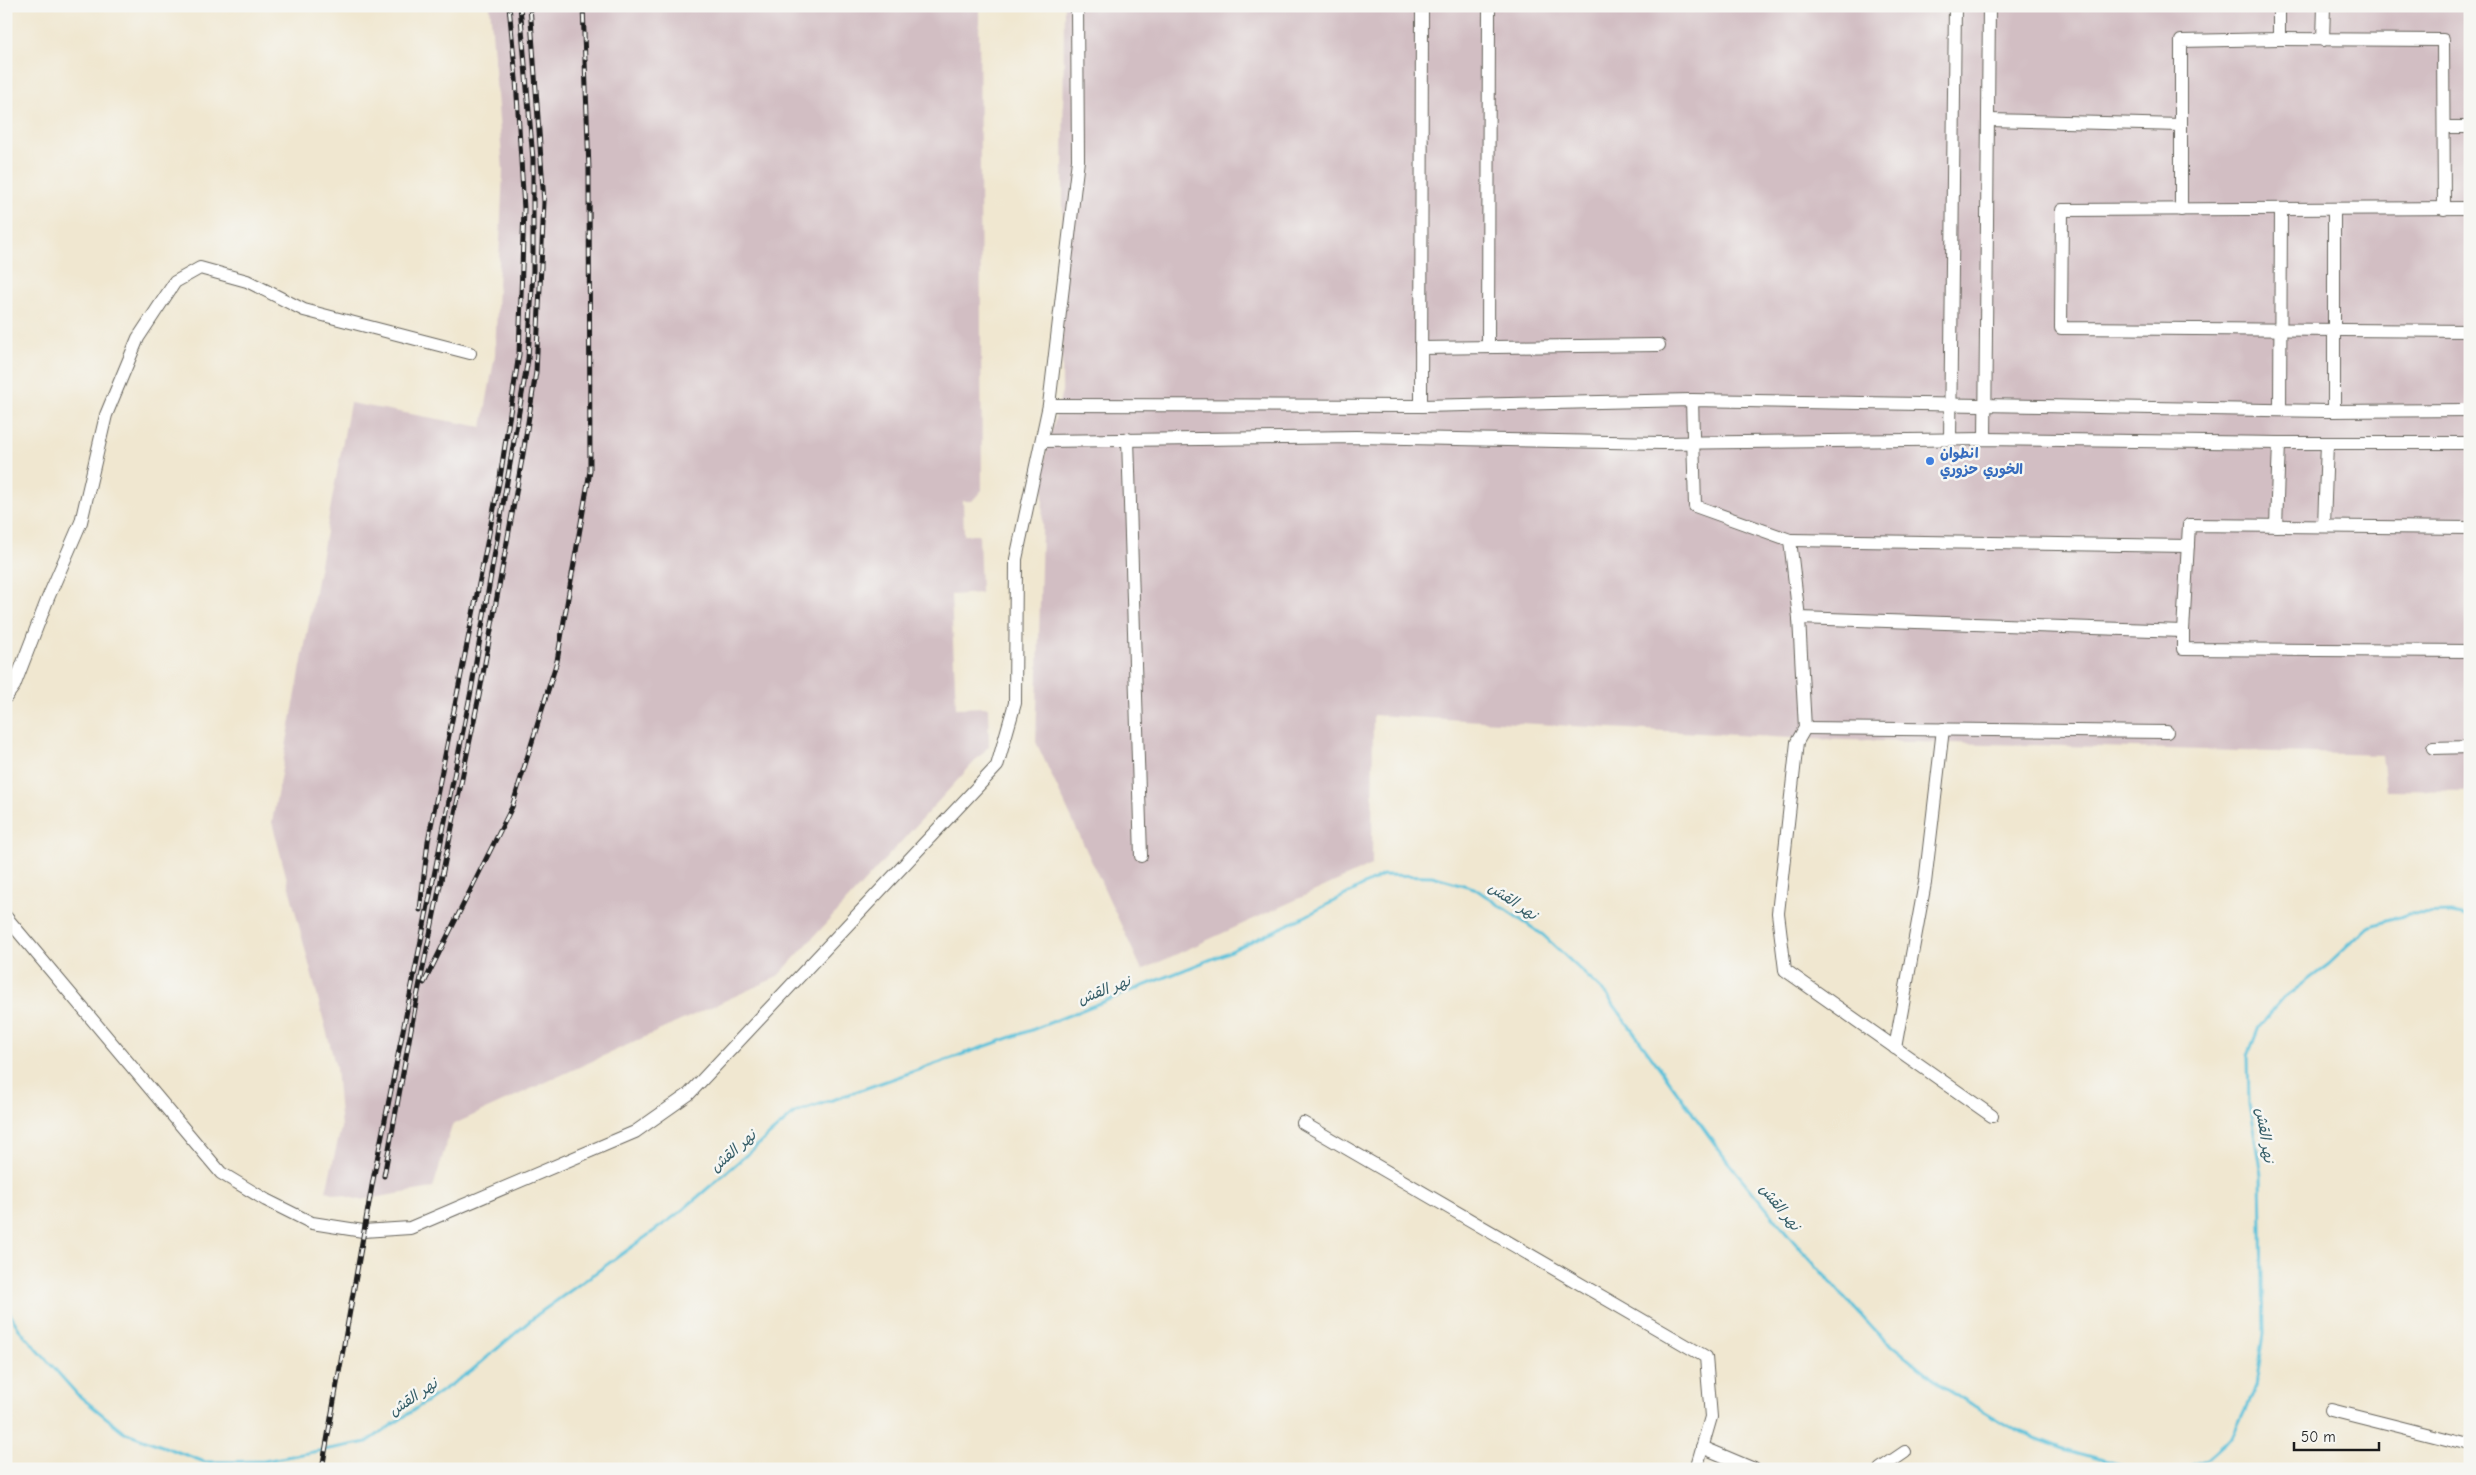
<svg xmlns="http://www.w3.org/2000/svg" width="2476" height="1475" font-family="'Comic Neue','Playpen Sans Arabic',sans-serif">
<style>
.industrial{fill:#d2bec3}
.lines{fill:none;stroke-linecap:round;stroke-linejoin:round}
.stream{stroke:#5cc1da;stroke-width:3}
.minor-casing{stroke:#66635b;stroke-width:14}
.minor{stroke:#fff;stroke-width:12}
.rail-casing{stroke:#1c1c1c;stroke-width:5}
.rail{stroke:#f6f6f2;stroke-width:3;stroke-dasharray:9;stroke-linecap:butt}
.shop-dot{fill:#3f7fe0;stroke:#f6f6f2;stroke-width:2}
.labels{text-anchor:middle;stroke-width:5;stroke-linejoin:round;paint-order:stroke}
.shop-label{font-size:14px;font-weight:bold;fill:#366cbe;stroke:#f6f6f2;text-anchor:start}
.water-label{font-size:15px;font-style:italic;fill:#365e68;stroke:#f6f6f2}
</style>
<rect width="100%" height="100%" fill="#f6f6f2"/>
<filter id="ink" filterUnits="userSpaceOnUse"><feTurbulence type="fractalNoise" baseFrequency=".02" numOctaves="2"/><feDisplacementMap in="SourceGraphic" scale="10" xChannelSelector="R" yChannelSelector="G"/><feConvolveMatrix kernelMatrix="1 2 1 2 8 2 1 2 1" color-interpolation-filters="sRGB"/></filter>
<filter id="wash" filterUnits="userSpaceOnUse"><feTurbulence type="fractalNoise" baseFrequency=".0096" numOctaves="4" result="noise"/><feDisplacementMap in="SourceGraphic" scale="20" xChannelSelector="R" yChannelSelector="G"/><feGaussianBlur stdDeviation="1.12" result="paint"/><feColorMatrix in="noise" values="0 0 0 0 0 0 0 0 0 0 0 0 0 0 0 0 0 1.4 0 .05"/><feComposite in="paint" operator="in"/></filter>
<g filter="url(#wash)">
<rect width="100%" height="100%" fill="#f0e7d0"/>
<g class="industrial">
<path d="M490,6H979L982,490L972,501H963L964,535H979L981,593L951,595L956,708L988,707L989,746L777,977L452,1125L433,1188L360,1200L326,1191L341,1128L336,1068L272,822L350,403L482,427L495,355L503,170Z"/>
<path d="M1064,6H2470V791L2386,790L2382,755L1809,739L1373,715L1372,865L1142,970L1036,742L1044,461L1062,391Z"/>
</g>
<g class="lines">
<g class="stream">
<path d="M6,1307L19,1329L77,1394L124,1432L205,1462L264,1461L367,1442L471,1371L538,1314L679,1213L795,1113L1029,1031L1222,955L1304,917L1383,875L1432,876L1474,888L1543,935L1606,994L1728,1162L1795,1243L1877,1333L1942,1386L2017,1431L2064,1449L2136,1469"/>
<path d="M2185,1469L2208,1458L2232,1437L2256,1386L2264,1333L2261,1175L2249,1104L2248,1055L2259,1027L2284,998L2329,964L2368,927L2409,914L2451,913L2470,916"/>
</g>
</g>
</g>
<g filter="url(#ink)">
<g class="lines">
<defs>
<g id="minor">
<path d="M2279,39V6"/>
<path d="M2323,40L2324,6"/>
<path d="M1989,120L2181,125"/>
<path d="M2444,127H2470"/>
<path d="M2470,208L2062,210L2061,328L2470,331"/>
<path d="M2334,209V411"/>
<path d="M2181,210V41L2279,39L2443,40L2444,209"/>
<path d="M1488,347L1489,6"/>
<path d="M1421,348L1659,345"/>
<path d="M1692,400L1695,506L1790,540L1799,618L1805,728L1797,742L1778,913L1785,970L1992,1116"/>
<path d="M1049,405L1421,406L1692,400L2328,411L2470,410"/>
<path d="M1421,406L1422,6"/>
<path d="M2280,409L2281,209"/>
<path d="M1128,439L1141,856"/>
<path d="M1950,439L1955,6"/>
<path d="M1985,439L1989,6"/>
<path d="M1042,441L1356,437L1661,443L1985,439L2279,443H2470"/>
<path d="M2276,526L2279,443"/>
<path d="M2324,526L2327,443"/>
<path d="M2470,528L2189,525L2183,631V649L2470,651"/>
<path d="M1790,540L2188,546"/>
<path d="M1799,618L2183,631"/>
<path d="M6,697L14,686L48,598L81,522L106,415L138,338L175,282L200,268L247,281L304,310L470,353"/>
<path d="M1805,728L2167,732"/>
<path d="M2433,748L2470,747"/>
<path d="M6,917L221,1173L266,1200L312,1223L363,1231L410,1228L635,1132L689,1094L997,766L1015,703L1016,559L1049,405L1078,160L1077,6"/>
<path d="M1895,1048L1925,883L1943,729"/>
<path d="M1303,1123L1706,1357L1711,1417L1696,1469"/>
<path d="M2331,1410L2470,1445"/>
<path d="M1702,1447L1754,1469"/>
<path d="M1880,1469L1905,1452"/>
</g>
</defs>
<use href="#minor" class="minor-casing"/>
<use href="#minor" class="minor"/>
<defs>
<g id="rail">
<path d="M420,910L428,841L500,478L519,354L524,209L516,79L509,6"/>
<path d="M424,983L512,807L557,661L590,471L589,170L583,6"/>
<path d="M384,1176L417,997L479,696L523,454L536,372L544,202L530,6"/>
<path d="M322,1469L373,1180L471,691L528,359L533,270V159L520,6"/>
</g>
</defs>
<use href="#rail" class="rail-casing"/>
<use href="#rail" class="rail"/>
</g>
</g>
<circle class="shop-dot" cx="1930" cy="461" r="5"/>
<g class="labels">
<g class="shop-label">
<text x="1940" y="458">انطوان<tspan x="1940" dy="16">الخوري حزوري</tspan></text>
</g>
<g class="water-label">
<text transform="translate(1513 901) rotate(34)" y="5">نهر القش</text>
<text transform="translate(1104 990) rotate(-21)" y="5">نهر القش</text>
<text transform="translate(2265 1135) rotate(81)" y="5">نهر القش</text>
<text transform="translate(733 1151) rotate(-41)" y="5">نهر القش</text>
<text transform="translate(1780 1207) rotate(51)" y="5">نهر القش</text>
<text transform="translate(413 1397) rotate(-34)" y="5">نهر القش</text>
</g>
</g>
<rect width="2476" height="1475" fill="none" stroke="#f6f6f2" stroke-width="25"/>
<path d="M2294 1442v8h85v-8" fill="none" stroke="#1c1c1c" stroke-width="2.5"/>
<text x="2301" y="1442" font-size="15" fill="#1c1c1c" stroke="#f6f6f2" stroke-width="4" paint-order="stroke">50 m</text>
</svg>
